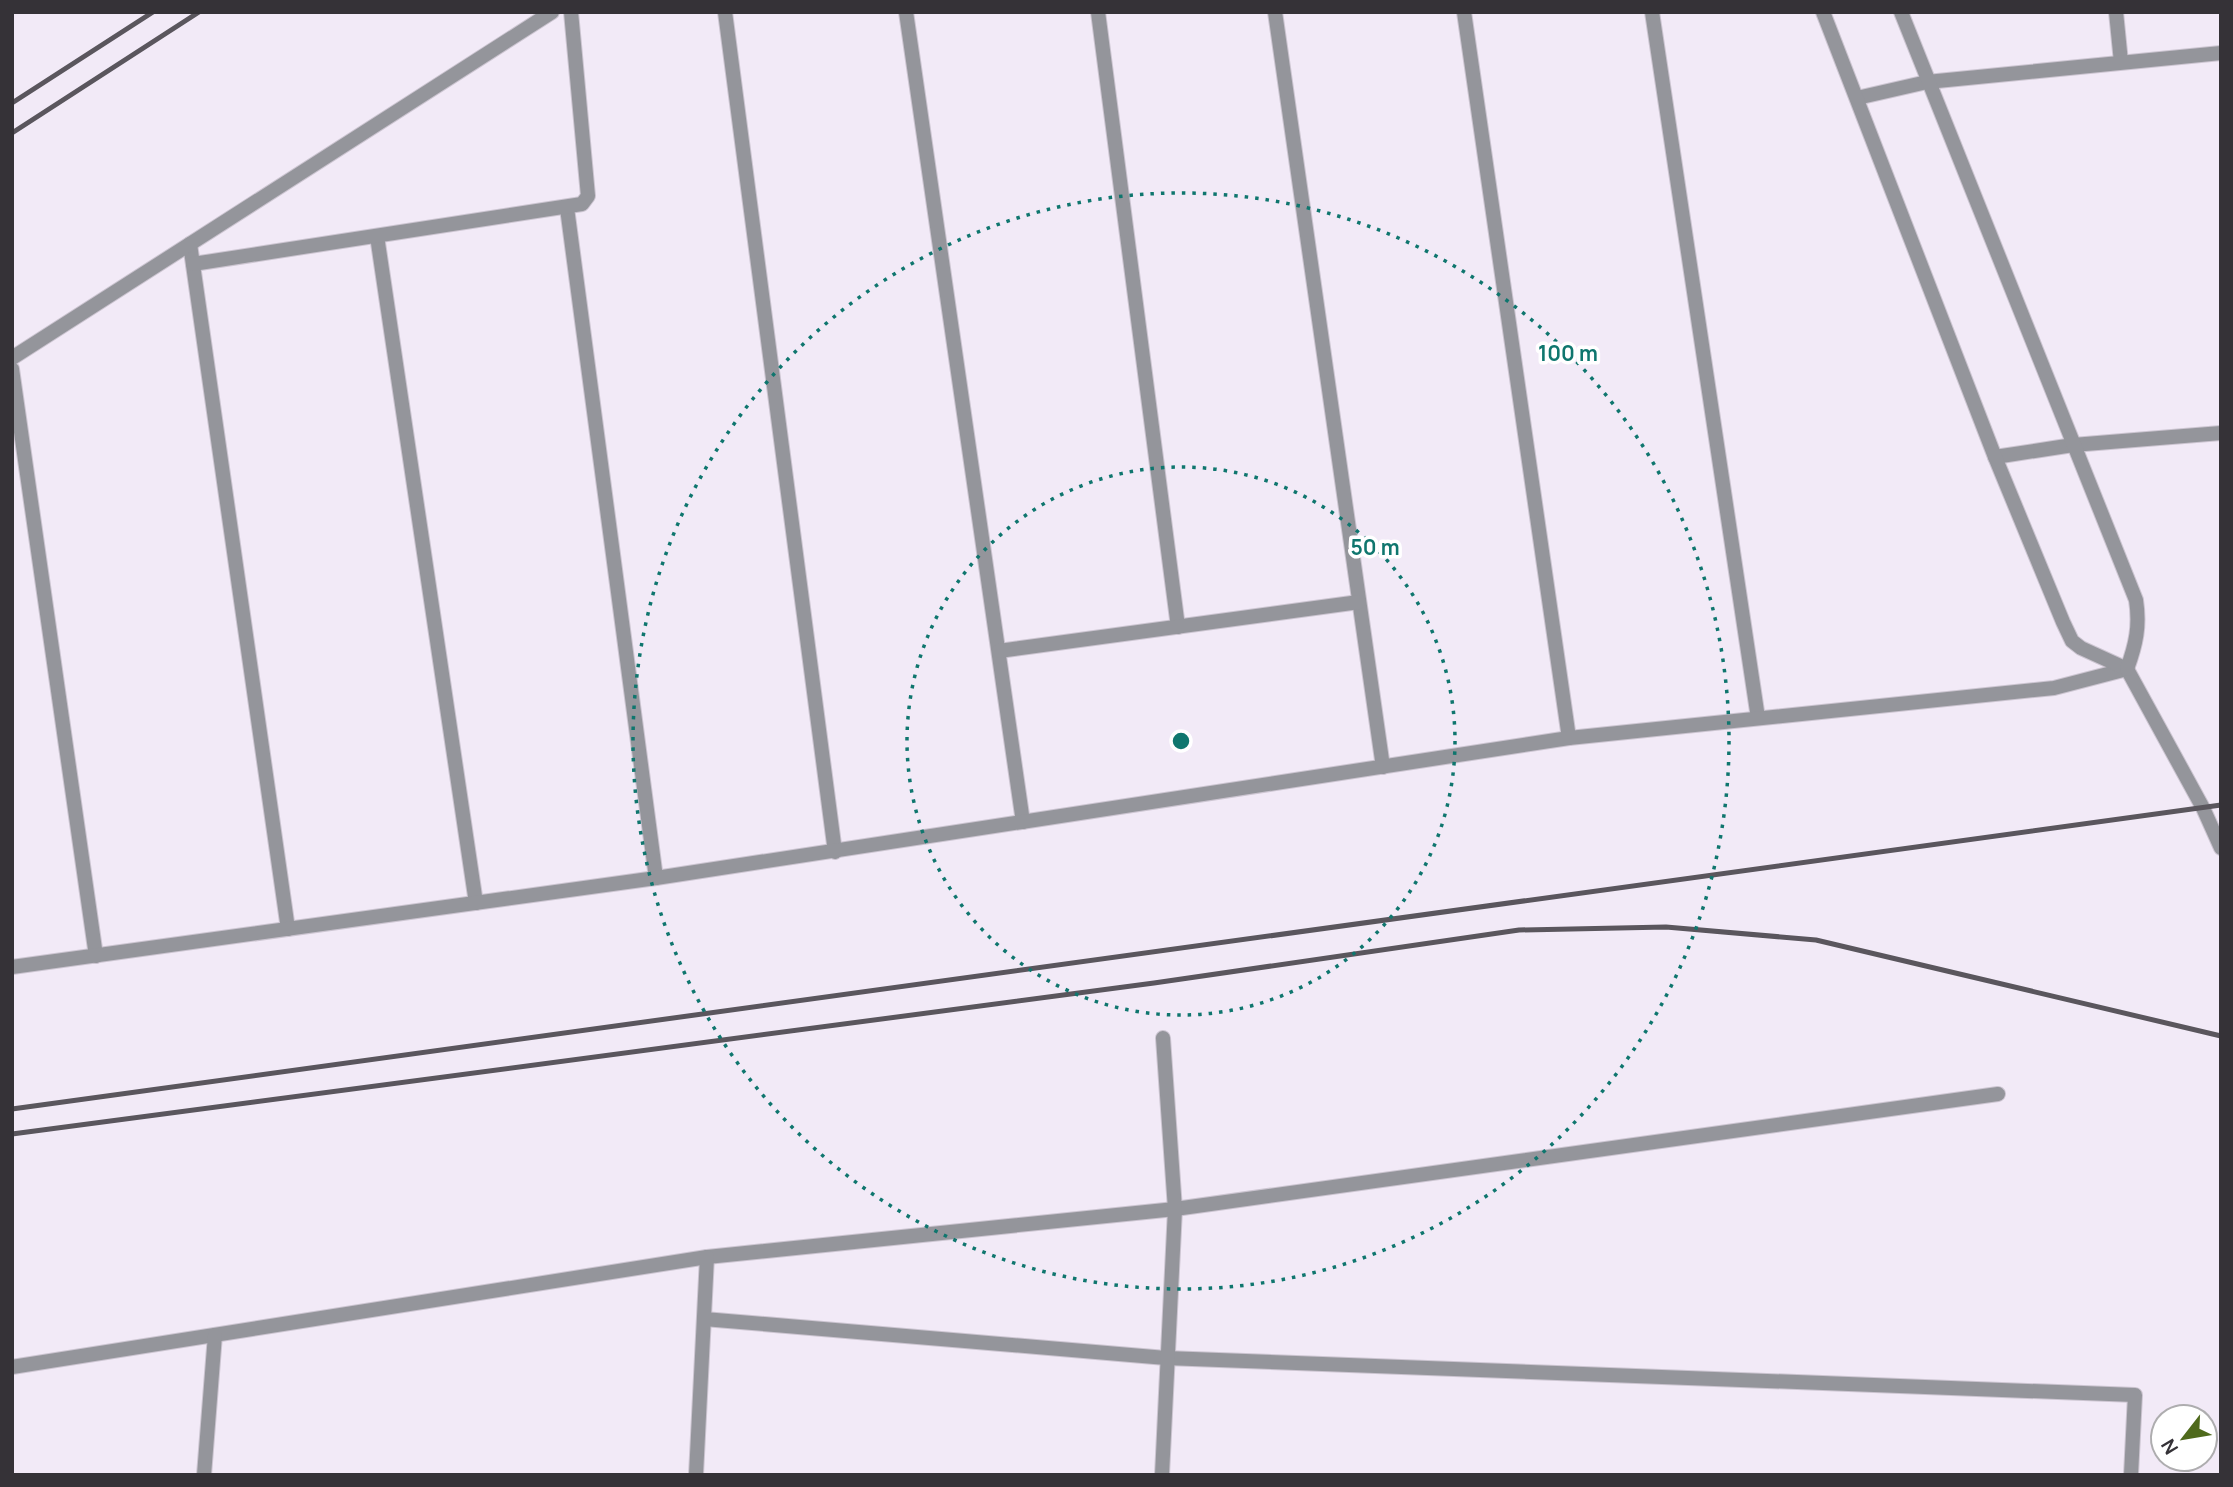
<svg xmlns="http://www.w3.org/2000/svg" width="2233" height="1487" font-family="Manrope,sans-serif">
<style>
.lines{fill:none;stroke-linecap:round;stroke-linejoin:round}
.minor-casing{stroke:#ccc5d1;stroke-width:16}
.tertiary-casing{stroke:#ccc5d1;stroke-width:16}
.minor{stroke:#94959b;stroke-width:14}
.tertiary{stroke:#94959b;stroke-width:14}
.rail{stroke:#5a565d;stroke-width:5}
.ring{fill:none;stroke:#0f766e;stroke-width:3.5;stroke-dasharray:3.5 7}
.centre{fill:#0f766e;stroke:#fff;stroke-width:3.5}
.ring-label{font-size:21px;text-anchor:middle;font-weight:bold;fill:#0f766e;stroke:#fff;stroke-width:7;stroke-linejoin:round;paint-order:stroke}
</style>
<rect width="100%" height="100%" fill="#f2eaf7"/>
<g class="lines">
<defs>
<g id="minor">
<path d="M725,12L835,852"/>
<path d="M906,12L1023,822"/>
<path d="M1098,12L1178,627"/>
<path d="M1275,12L1383,767"/>
<path d="M1464,12L1569,738"/>
<path d="M1652,12L1758,718"/>
<path d="M2116,12L2121,62"/>
<path d="M1857,98L1927,82L2221,53"/>
<path d="M567,208L656,878"/>
<path d="M377,236L476,903"/>
<path d="M190,244L288,929"/>
<path d="M193,264L582,204L588,196L571,12"/>
<path d="M12,358L552,12"/>
<path d="M12,369L96,956"/>
<path d="M1995,457L2073,445L2221,433"/>
<path d="M999,651L1359,602"/>
<path d="M12,967L656,878L1569,738L2054,688L2127,669"/>
<path d="M704,1319L1166,1358L2135,1395L2131,1475"/>
<path d="M12,1367L707,1257L1175,1209L1998,1094"/>
<path d="M204,1475L215,1335"/>
<path d="M696,1475L707,1257"/>
<path d="M1162,1475L1175,1209L1163,1038"/>
</g>
<g id="tertiary">
<path d="M1823,12L1995,457L2063,622L2072,641L2081,648L2127,669L2203,808L2221,848"/>
<path d="M1901,12L2136,600C2140,626 2136,644 2127,669"/>
</g>
</defs>
<use href="#minor" class="minor-casing"/>
<use href="#tertiary" class="tertiary-casing"/>
<use href="#minor" class="minor"/>
<use href="#tertiary" class="tertiary"/>
<g class="rail">
<path d="M12,103L153,12"/>
<path d="M12,133L199,12"/>
<path d="M12,1109L2221,805"/>
<path d="M12,1134L1154,983L1519,930L1666,927L1816,940L2221,1036"/>
</g>
</g>
<g class="ring">
<circle cx="1181" cy="741" r="274"/>
<circle cx="1181" cy="741" r="548"/>
</g>
<circle cx="1181" cy="741" r="10" class="centre"/>
<g class="ring-label">
<text x="1568" y="361">100 m</text>
<text x="1375" y="555">50 m</text>
</g>
<rect width="2233" height="1487" fill="none" stroke="#353237" stroke-width="28"/>
<g transform="translate(2184 1438) rotate(239)"><circle r="33" fill="#ffffff" stroke="#aeadaf" stroke-width="2"/>
<path d="M0-5L12 26L0 18L-12 26Z" fill="#4f6a1c"/>
<text y="-10" font-size="19" font-weight="bold" text-anchor="middle" fill="#353237">N</text>
</g>
</svg>
